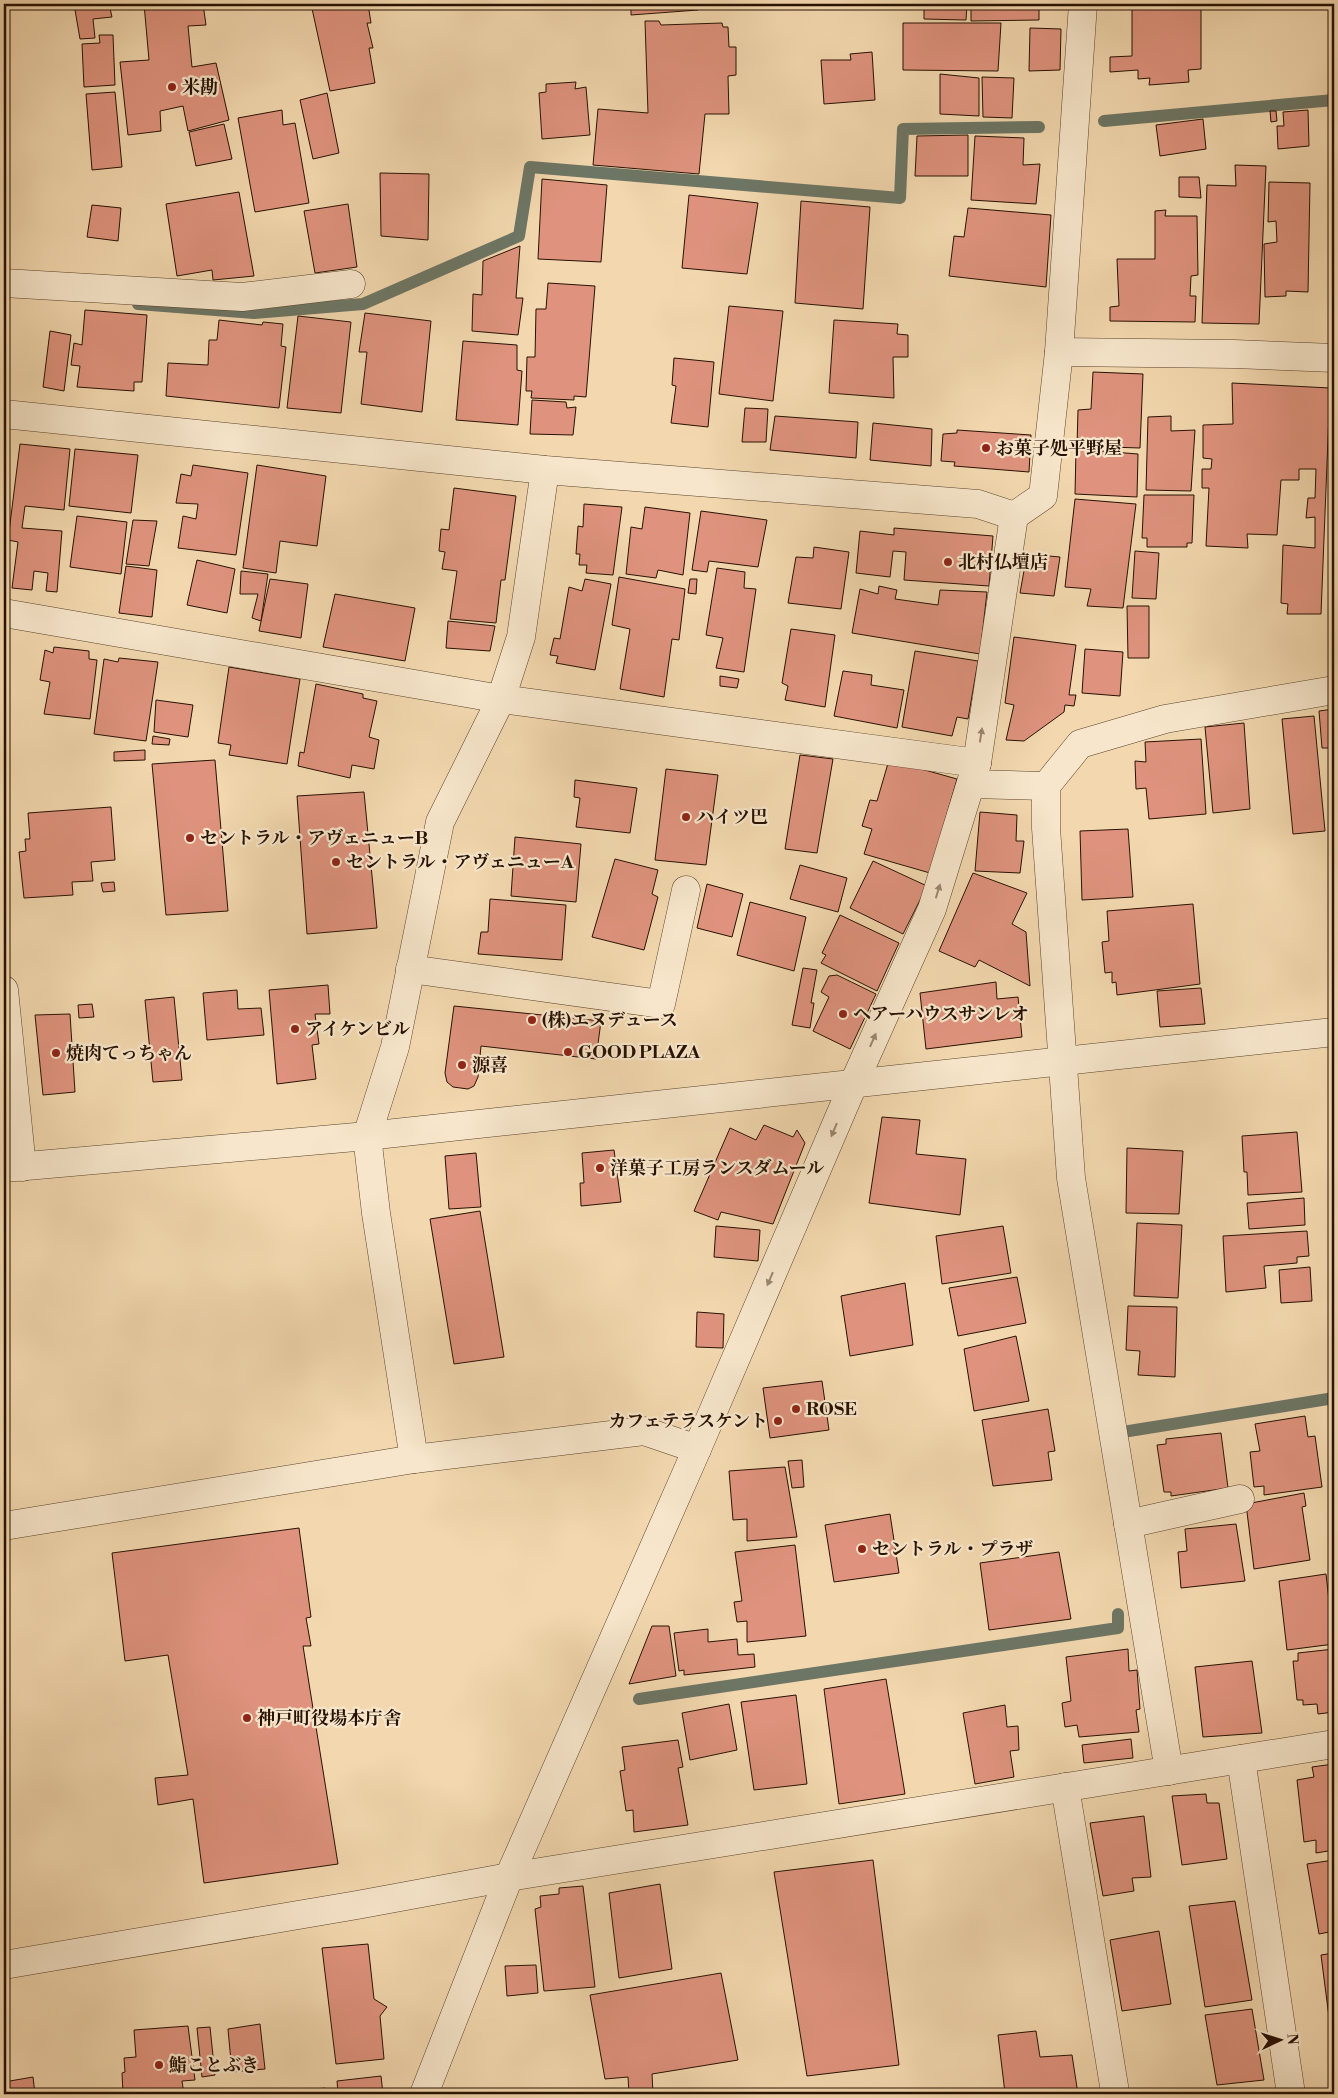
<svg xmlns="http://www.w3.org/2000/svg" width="1338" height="2098" font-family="'Libre Bodoni','Noto Serif JP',serif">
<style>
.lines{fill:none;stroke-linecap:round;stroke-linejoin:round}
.stream{stroke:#6d7665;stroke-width:12}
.building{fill:#df937e;stroke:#271101}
.minor-casing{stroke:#5a432c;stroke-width:29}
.tertiary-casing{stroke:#5a432c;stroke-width:29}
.minor{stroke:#f7e6cb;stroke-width:28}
.tertiary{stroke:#f7e6cb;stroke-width:28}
.oneway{fill:#998670}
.poi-dot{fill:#8f2418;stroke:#f7e6cb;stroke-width:2}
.labels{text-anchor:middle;stroke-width:4.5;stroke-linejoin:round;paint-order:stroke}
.poi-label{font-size:18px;font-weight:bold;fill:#271101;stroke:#f7e6cb;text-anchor:start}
</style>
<rect width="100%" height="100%" fill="#f3d8af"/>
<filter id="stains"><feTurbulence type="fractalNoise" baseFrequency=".004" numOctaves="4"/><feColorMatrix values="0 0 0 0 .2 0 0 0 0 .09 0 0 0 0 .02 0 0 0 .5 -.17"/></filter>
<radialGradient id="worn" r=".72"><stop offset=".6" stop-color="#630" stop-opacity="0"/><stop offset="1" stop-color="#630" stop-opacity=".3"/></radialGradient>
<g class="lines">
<g class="stream">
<path d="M1104,121L1334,100"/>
<path d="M138,304L254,313L363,304L519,236L530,167L900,198L903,129L1039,127"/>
<path d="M1129,1431L1334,1398"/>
<path d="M639,1699L1118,1628V1614"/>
</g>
</g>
<g class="building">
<path d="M74,4H109L112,17L93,19L95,38L80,39Z"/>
<path d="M144,4H203L206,25L188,26L192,67L216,63L229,120L188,131L183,106L160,111L161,131L128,135L120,62L149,60Z"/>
<path d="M311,4H368L371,23H367L373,48H369L375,83L330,91Z"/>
<path d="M631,4H697L698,10L631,15Z"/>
<path d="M924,4H967L966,20L924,19Z"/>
<path d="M971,4H1039V20L971,21Z"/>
<path d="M1132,4H1201V69L1188,70L1189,82L1149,85L1150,78L1138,79V70L1110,72V57L1132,56Z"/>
<path d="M645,21H659L661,25L722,23L723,27H728L729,47H736V75L728,76L729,114H705L699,174L593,165L598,109L648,113Z"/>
<path d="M903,23H1001L998,71L903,70Z"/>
<path d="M1030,28L1061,29L1060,70L1029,71Z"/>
<path d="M99,35H113L115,85L84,87L82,44L100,43Z"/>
<path d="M872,52L875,100L824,104L821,60H851L850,54Z"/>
<path d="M940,74L979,78V116L940,114Z"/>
<path d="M982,77L1014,78L1012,118L983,117Z"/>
<path d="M576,82L575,89L586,87L590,135L542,139L539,93L546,92V84Z"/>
<path d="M115,92L122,167L92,170L86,94Z"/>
<path d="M327,93L339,153L313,159L300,100Z"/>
<path d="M282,110L283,125L295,123L309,203L255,212L238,118Z"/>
<path d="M1308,110L1309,146L1278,149L1277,126H1284L1283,112Z"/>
<path d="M1270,111H1276L1277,121L1271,122Z"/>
<path d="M1203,119L1206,149L1160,156L1156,125Z"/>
<path d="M224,124L232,159L196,166L189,132Z"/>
<path d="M968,135V176H915L917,136Z"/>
<path d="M975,136L1024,138L1023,165L1040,164L1036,204L971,200Z"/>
<path d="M1235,165L1266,166L1259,324L1202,323L1207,185L1236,186Z"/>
<path d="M380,173L429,174L428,240L381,236Z"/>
<path d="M1179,177H1199L1201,198L1179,197Z"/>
<path d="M542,179L607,185L601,262L538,259Z"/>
<path d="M1269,182L1310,183L1308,292L1286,291V296L1265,297L1264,244L1277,242L1276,221L1268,222Z"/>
<path d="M239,192L254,276L213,280L212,270L177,276L166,204Z"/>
<path d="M689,195L758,203L747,274L682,268Z"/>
<path d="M801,201L870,207L863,309L795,303Z"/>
<path d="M348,204L357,267L315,273L304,211Z"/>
<path d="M92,205L121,208L118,241L87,237Z"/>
<path d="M968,208L1051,215L1046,287L949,276L954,236L964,237Z"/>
<path d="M1166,210L1165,216H1197L1198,275L1191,276L1190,296H1196L1195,322L1110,321V307L1119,306L1117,259H1155V211Z"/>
<path d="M520,246L516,298H523L518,335L472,331L473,294L482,295L483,261Z"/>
<path d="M548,283L595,286L586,397L574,396V400L531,398L532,391H526L527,357H535L536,309H546Z"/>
<path d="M729,306L783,311L773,401L719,394Z"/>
<path d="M85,310L147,315L142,382H134V391L77,387L80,366L71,365L74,343L82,345Z"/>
<path d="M365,313L431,321L422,412L361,404L367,352H359Z"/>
<path d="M298,316L351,322L341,413L287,408Z"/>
<path d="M219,320L262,325L263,322L283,324L281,346L286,347L279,408L166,396L168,363L208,365L209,340H217Z"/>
<path d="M834,320L898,324L897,334L908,335V357H893L894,398L829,393Z"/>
<path d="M50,331L71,335L64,391L43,387Z"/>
<path d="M463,341L517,345V370L522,371L518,425L456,420Z"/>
<path d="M674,358L714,362L708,427L671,423L676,386L672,385Z"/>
<path d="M1093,372L1143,374L1140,448L1077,446L1078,410L1091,409Z"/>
<path d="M1232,383L1330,388L1321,614H1287L1288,604L1281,603L1283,545L1315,548V517L1306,518L1308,498H1315L1316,469H1299V480H1281L1277,535L1247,534L1248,548L1206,546L1209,488H1202V469H1211L1212,459L1203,458V425L1233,424Z"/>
<path d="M532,400L566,402L567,408L576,407L573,435L530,434Z"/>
<path d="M745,408L768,409L766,442H742Z"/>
<path d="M775,416L858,422L856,458L770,450Z"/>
<path d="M1171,416V431L1195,430L1191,491L1146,490L1148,417Z"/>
<path d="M873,423L932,429L931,466L870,460Z"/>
<path d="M957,430L1031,435L1029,472L954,466L955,462L941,461L943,434L957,433Z"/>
<path d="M20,444L70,449L64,510L25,506L22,528L62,531L57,592L46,591L48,573L34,571L32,590L12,588L18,542L8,540Z"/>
<path d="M75,449L138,455L131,513L69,506Z"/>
<path d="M1076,449L1138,454L1137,497L1075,494Z"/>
<path d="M193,465L248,473L236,555L178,548L183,516L196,519L198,504L176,503L181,474L191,476Z"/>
<path d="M257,465L326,476L317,546L280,541L276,573L243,568Z"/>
<path d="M454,488L516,496L505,580H501L496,623L450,619L457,571L442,569L445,552L439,551L441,529L449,530Z"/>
<path d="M1144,495H1194L1192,543H1187V547H1147V538H1142Z"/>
<path d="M1075,499L1136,504L1123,608L1087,606L1091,589L1065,587Z"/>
<path d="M584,504L622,507L613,575L586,573L587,565H579L580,554H576L578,526L583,527Z"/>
<path d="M645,507L690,513L683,575L658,570L656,578L626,574L631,527L642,529Z"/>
<path d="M701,511L767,520L758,567L709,561L707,572L692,570Z"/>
<path d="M77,516L127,522L121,574L70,567Z"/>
<path d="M133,520L157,521L149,566L126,564Z"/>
<path d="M894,528L993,536L989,586L904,580L906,552L893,551L890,577L856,573L860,531L894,535Z"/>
<path d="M814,547L849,552L841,609L788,603L796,557L813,558Z"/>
<path d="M1135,551L1159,553L1156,599L1132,598Z"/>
<path d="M1027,554L1060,557L1054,596L1020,593Z"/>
<path d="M197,560L235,569L227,613L187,605Z"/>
<path d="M126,566L157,570L152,617L119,613Z"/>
<path d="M717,568L745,572L744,588L756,589L744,672L716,668L723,638L706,635Z"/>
<path d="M241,571L268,574L261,621L252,618L258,594H240Z"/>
<path d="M619,577L685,589L679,640L672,639L664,697L620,689L630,629L612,625Z"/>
<path d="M270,579L308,584L301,638L259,631Z"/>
<path d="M585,579L611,584L595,670L556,663L558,656L550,655L554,638L560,639L569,587L582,591Z"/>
<path d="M690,579H697L696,594L688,593Z"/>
<path d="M879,586L897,590L895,599L938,605L940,590L987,592L980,654L852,633L860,589L878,594Z"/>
<path d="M335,594L415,608L405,661L323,647Z"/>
<path d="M1127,606H1149V658H1128Z"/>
<path d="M448,621L495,626L490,651L446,648Z"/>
<path d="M791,629L835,635L825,707L785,700L788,686L782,683Z"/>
<path d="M1014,637L1076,645L1069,695H1076L1074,706L1065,705L1064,712L1024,741L1006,740L1014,705L1005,703Z"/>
<path d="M54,647L89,651V659L97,660L90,719L44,714L50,682L40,680L45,650L53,653Z"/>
<path d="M1085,649L1123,652L1120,696L1082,693Z"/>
<path d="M915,651L978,661L968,719L957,717L952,736L902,727Z"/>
<path d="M119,658L158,662L146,741L94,734L104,659L118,662Z"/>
<path d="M229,667L300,679L287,764L229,755L231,745L218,743Z"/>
<path d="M843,671L872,675L871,685L904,690L897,728L834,716Z"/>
<path d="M720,676L739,679L737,688L720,686Z"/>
<path d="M316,684L363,694V698L377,701L369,737L379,740L374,769L352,765L350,778L298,766L300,752L304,753Z"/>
<path d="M156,700L193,705L188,737L154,732Z"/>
<path d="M1334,709V797H1331V748H1322L1319,711Z"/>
<path d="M1314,716L1325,831L1293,834L1282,719Z"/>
<path d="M1244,723L1250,809L1213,813L1205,727Z"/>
<path d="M153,736L170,739L169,745L152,744Z"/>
<path d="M1201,739L1206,814L1149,819L1146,788L1136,789L1135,761L1146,762L1145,742Z"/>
<path d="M145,750V760L114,761V752Z"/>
<path d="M800,755L833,759L817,853L785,849Z"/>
<path d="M215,760L228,911L166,915L152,764Z"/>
<path d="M889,760L957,779L930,873L864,854L872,829L862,826L870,800L877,801Z"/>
<path d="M666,769L718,775L706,865L655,860Z"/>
<path d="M575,780L637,788L630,833L576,827L580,798L574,797Z"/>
<path d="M364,792L377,928L307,934L297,796Z"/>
<path d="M111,807L115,860L91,862L93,881L72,882L73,895L24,898L19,852L26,851L25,839H30L28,813Z"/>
<path d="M980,812L1017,815L1016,841H1024L1020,873L975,871Z"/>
<path d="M1128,829L1133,897L1082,900L1080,831Z"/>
<path d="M515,837L581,844L576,902L511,896Z"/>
<path d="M615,859L658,870L652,894L658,897L644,950L592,937Z"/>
<path d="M873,861L927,886L903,934L850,908Z"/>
<path d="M800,865L847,878L838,912L790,899Z"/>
<path d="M973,873L1027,893L1012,924L1026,932L1030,986L979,960L975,967L939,951Z"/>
<path d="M114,882L115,891L103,892L101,883Z"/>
<path d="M707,884L743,894L732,937L697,928Z"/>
<path d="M490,899L566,905L562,960L478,954L481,932H488Z"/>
<path d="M750,902L806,917L794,971L737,955Z"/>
<path d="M1193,904L1200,984L1117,995L1116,982L1112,983V972L1105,973L1102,942L1109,941L1107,911Z"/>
<path d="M840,915L899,943L877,991L821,963L826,955L822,953Z"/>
<path d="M803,968L817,970L811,1003H814L810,1028L792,1025Z"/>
<path d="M837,975L876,994L850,1049L813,1031L829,997L821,992L829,976Z"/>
<path d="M996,982L997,999L1018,997L1022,1037L926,1049L920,993Z"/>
<path d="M328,985L330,1014H315L319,1044L312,1045L316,1079L277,1084L269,990Z"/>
<path d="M1201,988L1205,1024L1160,1027L1157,991Z"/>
<path d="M237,990L238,1009L261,1008L264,1035L207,1040L203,993Z"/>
<path d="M174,997L182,1080L153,1082L145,1000Z"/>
<path d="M92,1004L94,1017L79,1018L78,1005Z"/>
<path d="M454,1006L601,1021L596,1059L481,1046L478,1077L474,1086L468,1089L453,1087L447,1082L445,1073Z"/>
<path d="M70,1014L75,1092L43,1095L35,1015Z"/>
<path d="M882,1117L920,1120L916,1154L966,1159L960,1215L869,1203Z"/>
<path d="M764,1125L793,1137L797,1130L805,1143L773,1224L721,1212L718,1220L694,1211L730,1128L756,1140Z"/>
<path d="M1297,1132L1302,1192L1248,1195L1247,1172H1244L1242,1136Z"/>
<path d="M1127,1148L1183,1151L1179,1214L1126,1213Z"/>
<path d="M614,1150L621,1202L581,1206L580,1183H584L582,1153Z"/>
<path d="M476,1153L481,1207L449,1209L445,1156Z"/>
<path d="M1304,1198L1305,1225L1249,1229L1247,1203Z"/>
<path d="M480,1211L504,1357L454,1364L430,1219Z"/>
<path d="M1137,1223L1182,1225L1178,1298L1134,1296Z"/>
<path d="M716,1226L760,1230L758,1261L714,1257Z"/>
<path d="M1003,1226L1011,1273L942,1284L936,1236Z"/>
<path d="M1307,1231L1309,1256L1297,1257V1263L1264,1266L1266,1288L1226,1292L1223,1236Z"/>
<path d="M1310,1267L1312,1301L1281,1303L1279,1270Z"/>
<path d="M1017,1277L1026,1323L958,1336L949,1288Z"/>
<path d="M905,1283L913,1345L850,1356L841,1296Z"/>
<path d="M1128,1306L1177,1307L1175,1377L1138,1375L1140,1351L1126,1350Z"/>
<path d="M697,1312L724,1314L723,1348L696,1347Z"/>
<path d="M1016,1336L1029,1401L974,1411L964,1349Z"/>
<path d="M822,1381L829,1430L770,1438L763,1388Z"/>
<path d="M1048,1409L1055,1451L1048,1452L1052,1480L993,1486L982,1420Z"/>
<path d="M1305,1416L1308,1437L1315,1436L1322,1487L1264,1495V1486L1254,1487L1250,1452L1260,1451L1255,1424Z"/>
<path d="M1221,1433L1228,1488L1171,1496V1492H1164L1157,1445L1166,1444V1439Z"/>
<path d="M802,1460L804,1487L792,1488L788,1461Z"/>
<path d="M785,1467L797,1537L747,1541V1519L733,1520L729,1471Z"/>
<path d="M1304,1493L1306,1506L1302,1507L1310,1560L1254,1569L1246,1504Z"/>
<path d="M890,1514L899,1573L834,1582L825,1525Z"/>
<path d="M1236,1524L1245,1581L1181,1588L1178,1552L1187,1551L1185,1529Z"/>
<path d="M299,1528L311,1617L306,1618L311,1646H303L338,1864L204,1883L193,1799L158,1805L155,1778L188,1775L168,1655L125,1661L112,1553Z"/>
<path d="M795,1545L806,1636L747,1642V1621L737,1622L734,1602L742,1601L735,1552Z"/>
<path d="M1059,1552L1071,1619L989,1630L980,1563Z"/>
<path d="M1326,1574L1334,1644L1287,1650L1279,1581Z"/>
<path d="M652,1626H669L676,1676L629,1684Z"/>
<path d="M708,1629V1642L737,1639L738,1655L754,1654L755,1667L684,1675V1670L679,1671L674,1633Z"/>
<path d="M1128,1649L1129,1671L1137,1670L1140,1709L1136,1710L1139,1732L1079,1737L1077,1725L1065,1727L1062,1703L1071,1701L1066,1657Z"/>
<path d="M1334,1649V1712L1318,1714L1317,1704L1303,1705V1700H1297L1293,1661H1298V1653Z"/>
<path d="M1252,1661L1262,1733L1203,1737L1195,1667Z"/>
<path d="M886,1679L905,1794L839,1804L824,1689Z"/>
<path d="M796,1695L807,1784L754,1790L741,1702Z"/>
<path d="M729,1704L737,1750L690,1760L682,1713Z"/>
<path d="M1005,1705L1007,1727L1018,1726L1019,1750L1010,1751L1014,1777L975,1784L963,1713Z"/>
<path d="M1131,1739L1133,1758L1084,1763L1082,1745Z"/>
<path d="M678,1740L683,1767L678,1768L688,1825L634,1832L633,1810L626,1811L620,1771L625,1770L622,1747Z"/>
<path d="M1334,1764V1850L1316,1853V1840L1304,1842L1297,1780L1314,1777L1312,1767Z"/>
<path d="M1206,1794L1207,1803H1219L1227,1859L1182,1865L1172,1796Z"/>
<path d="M1144,1816L1151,1877L1132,1878L1134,1891L1103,1896L1090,1823Z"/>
<path d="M873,1860L899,2065L807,2076L774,1872Z"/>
<path d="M1334,1860V1931L1319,1934L1307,1864Z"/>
<path d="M660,1884L672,1969L619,1978L609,1893Z"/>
<path d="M583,1886L595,1987L544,1991L535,1909L541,1907L540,1896L559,1894V1888Z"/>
<path d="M1235,1901L1252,2000L1205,2007L1189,1906Z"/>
<path d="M1159,1931L1171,2004L1122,2011L1110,1940Z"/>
<path d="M368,1944L374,1999L387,2007L380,2016L384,2059L336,2064L322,1948Z"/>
<path d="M1334,1953V2025H1330L1321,1955Z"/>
<path d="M536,1965L538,1993L507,1996L505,1966Z"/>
<path d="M721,1973L738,2060L652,2074L653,2094H629L628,2077L605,2079L590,1995Z"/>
<path d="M1252,2009L1264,2080L1217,2085L1205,2015Z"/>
<path d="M260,2024L265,2069L232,2072L228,2029Z"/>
<path d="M188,2026L195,2080L182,2081L184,2094H123L122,2073L125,2072L124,2058L136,2057L134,2030Z"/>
<path d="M210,2027L215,2075L202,2077L197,2028Z"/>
<path d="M1036,2031L1040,2057L1072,2055L1078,2094H934V2092L1005,2093L998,2035Z"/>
<path d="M381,2076L383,2094H327L338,2093L337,2081Z"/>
<path d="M33,2077L35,2094H4V2082Z"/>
<path d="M325,2088V2094H276Z"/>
</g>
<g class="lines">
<defs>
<g id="minor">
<path d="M4,283L242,297L351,284"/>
<path d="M1059,352L1234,354L1334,358"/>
<path d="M4,414L545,470L978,504L1014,516"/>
<path d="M4,613L501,699L977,763"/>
<path d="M971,784L1046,786"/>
<path d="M410,969L661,1004L686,890"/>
<path d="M4,990L22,1167"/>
<path d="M414,1459L376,1213L367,1136L395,1047L440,822L501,699L521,637L545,470"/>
<path d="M1128,1524L1240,1499"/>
<path d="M4,1526L414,1459L644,1431L697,1449"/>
<path d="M1241,1759L1291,2094"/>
<path d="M1169,1771L1071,1178L1046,828V786L1080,744L1165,719L1334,690"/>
<path d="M1065,1787L1115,2092"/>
<path d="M509,1877L1334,1744"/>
<path d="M424,2094L509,1877L697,1449L853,1085L932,909L977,763L1014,516L1043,496L1059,352L1083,4"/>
</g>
<g id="tertiary">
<path d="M4,1168L367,1136L1334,1032"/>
<path d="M4,1965L357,1905L509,1877"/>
</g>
</defs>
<use href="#minor" class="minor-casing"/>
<use href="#tertiary" class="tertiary-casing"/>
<use href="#minor" class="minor"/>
<use href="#tertiary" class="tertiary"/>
</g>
<defs><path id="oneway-solid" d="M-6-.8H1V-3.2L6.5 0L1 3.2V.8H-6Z" transform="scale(1.25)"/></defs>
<g class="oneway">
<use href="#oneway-solid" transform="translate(981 735) rotate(-81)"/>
<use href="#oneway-solid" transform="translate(938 891) rotate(-73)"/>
<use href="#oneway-solid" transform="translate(873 1040) rotate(-66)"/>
<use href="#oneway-solid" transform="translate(834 1130) rotate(113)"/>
<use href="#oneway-solid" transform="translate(770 1279) rotate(113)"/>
</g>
<g class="poi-dot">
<circle cx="172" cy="87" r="5"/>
<circle cx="986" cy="448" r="5"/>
<circle cx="948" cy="562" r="5"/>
<circle cx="686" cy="817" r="5"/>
<circle cx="190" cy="838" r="5"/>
<circle cx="336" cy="862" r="5"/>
<circle cx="843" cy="1014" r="5"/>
<circle cx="532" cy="1020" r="5"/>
<circle cx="295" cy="1029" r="5"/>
<circle cx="568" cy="1052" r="5"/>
<circle cx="56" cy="1053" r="5"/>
<circle cx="462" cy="1065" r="5"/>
<circle cx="600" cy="1168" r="5"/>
<circle cx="796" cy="1409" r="5"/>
<circle cx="778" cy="1421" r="5"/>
<circle cx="862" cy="1549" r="5"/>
<circle cx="247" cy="1718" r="5"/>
<circle cx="159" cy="2065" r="5"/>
</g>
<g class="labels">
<g class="poi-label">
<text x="182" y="93">米勘</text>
<text x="996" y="454">お菓子処平野屋</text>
<text x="958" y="568">北村仏壇店</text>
<text x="696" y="823">ハイツ巴</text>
<text x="200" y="844">セントラル・アヴェニューB</text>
<text x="346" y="868">セントラル・アヴェニューA</text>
<text x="853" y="1020">ヘアーハウスサンレオ</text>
<text x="542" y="1026">(株)エヌデュース</text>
<text x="305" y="1035">アイケンビル</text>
<text x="578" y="1058">GOOD PLAZA</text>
<text x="66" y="1059">焼肉てっちゃん</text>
<text x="472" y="1071">源喜</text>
<text x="610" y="1174">洋菓子工房ランスダムール</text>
<text x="806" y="1415">ROSE</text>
<text x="768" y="1427" text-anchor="end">カフェテラスケント</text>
<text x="872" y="1555">セントラル・プラザ</text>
<text x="257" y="1724">神戸町役場本庁舎</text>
<text x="169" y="2071">鮨ことぶき</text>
</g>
</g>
<rect width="1338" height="2098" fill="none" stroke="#f3d8af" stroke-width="20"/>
<rect x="5" y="5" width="1328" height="2088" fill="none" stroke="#271101" stroke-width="2.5"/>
<rect x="10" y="10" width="1318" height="2078" fill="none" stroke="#271101"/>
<g transform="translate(1280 2040) rotate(86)" stroke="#f7e6cb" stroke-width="4" paint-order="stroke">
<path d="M0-4L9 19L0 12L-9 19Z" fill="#271101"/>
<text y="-8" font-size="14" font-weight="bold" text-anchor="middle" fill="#271101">N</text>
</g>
<rect width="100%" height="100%" filter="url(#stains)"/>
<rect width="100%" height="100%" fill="url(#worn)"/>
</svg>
